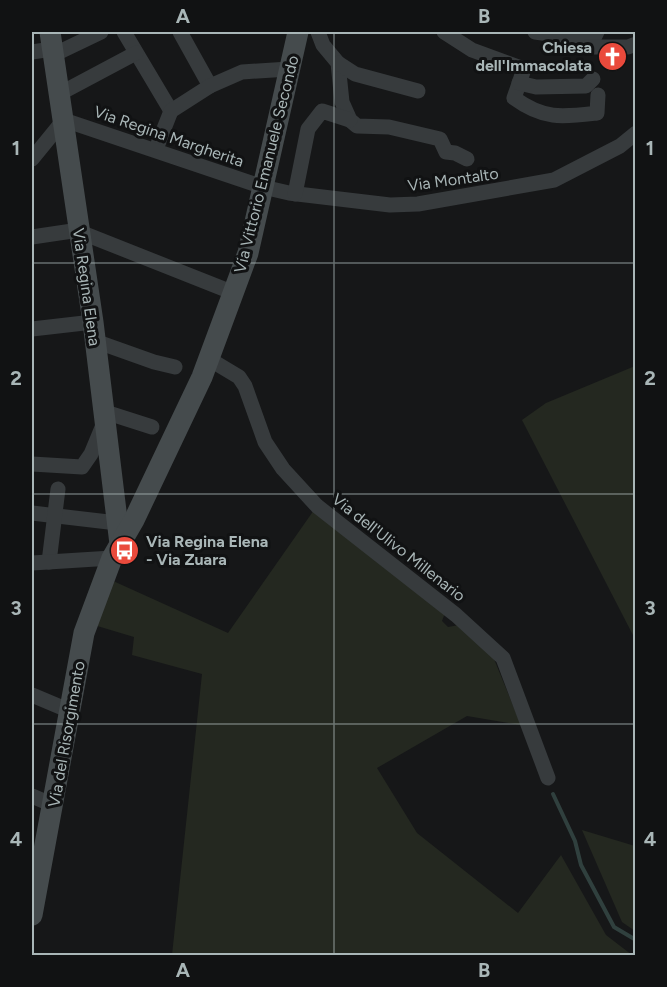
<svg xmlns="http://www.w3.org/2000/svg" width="667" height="987" font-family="Figtree,sans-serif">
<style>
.grass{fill:#242820}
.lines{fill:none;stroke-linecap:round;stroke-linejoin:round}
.stream{stroke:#30403e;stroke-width:4}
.street{stroke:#373b3d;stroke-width:15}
.secondary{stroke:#454b4d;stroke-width:21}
.grid{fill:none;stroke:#a9b6b7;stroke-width:1.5;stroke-opacity:0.55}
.labels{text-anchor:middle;stroke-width:6;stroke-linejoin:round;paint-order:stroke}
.poi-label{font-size:16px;font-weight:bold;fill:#a9b6b7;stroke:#111213;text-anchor:end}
.street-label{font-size:16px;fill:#a9b6b7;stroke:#111213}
.neatline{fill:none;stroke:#a9b6b7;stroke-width:2}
.grid-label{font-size:20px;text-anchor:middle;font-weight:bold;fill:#a9b6b7}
</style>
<rect width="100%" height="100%" fill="#161718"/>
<g class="grass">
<path d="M635,366V639L522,420L546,403Z"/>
<path d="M314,510L445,613L442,621L448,627L459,625L494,659L521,725L467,716L377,768L417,833L518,913L561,855L606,935L632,955H172L202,674L132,655L134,637L94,625L111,580L228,633Z"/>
<path d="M582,830L635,846V931L622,922Z"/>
</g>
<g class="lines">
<path class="stream" d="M553,794L575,841L581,865L614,927L636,940"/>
<g class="street">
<path d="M124,32L171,111"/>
<path d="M180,32L210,86"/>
<path d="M318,32L323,45L338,63L342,102L350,120L357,126L389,127L440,139L446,152L455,153L467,159"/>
<path d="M444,32L472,50L524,69L514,98C544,120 563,117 597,113L598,95"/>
<path d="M535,32L593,40L597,32"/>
<path d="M587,47H628L636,44"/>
<path d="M32,52L52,49"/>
<path d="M53,55L101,32"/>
<path d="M338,63L355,74L418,91"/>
<path d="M519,83L536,87L586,86L593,79"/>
<path d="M59,94L136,53"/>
<path d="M156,149L171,111L210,86L242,72L289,69"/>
<path d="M32,159L63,121L70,122L263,187L289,193L390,205L418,204L554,180L620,146L636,133"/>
<path d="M295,194L308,129L322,111L350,120"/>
<path d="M80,232L234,293"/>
<path d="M32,237L79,230"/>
<path d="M32,329L93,322"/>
<path d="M95,341L154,362L175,367"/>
<path d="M209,359L239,377L245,386L265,442L283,469L317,506L456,615L503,658L548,778"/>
<path d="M102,411L152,427"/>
<path d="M32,464L82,467L91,454L103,425"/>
<path d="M32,513L117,523"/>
<path d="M49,562L58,489"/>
<path d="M32,563L112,558"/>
<path d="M32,695L70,711"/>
<path d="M32,796L53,805"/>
</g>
<g class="secondary">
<path d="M50,32L93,322L120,544"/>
<path d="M32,915L84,633L112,558L134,520L202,377L248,253L298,32"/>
</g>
</g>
<path class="grid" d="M334,32V956M32,263H636M32,494H636M32,724H636"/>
<defs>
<symbol id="church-disc" viewBox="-11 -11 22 22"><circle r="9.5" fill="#ea4a3c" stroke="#111213"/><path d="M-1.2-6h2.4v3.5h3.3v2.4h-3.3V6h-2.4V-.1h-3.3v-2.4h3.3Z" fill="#fff"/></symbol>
<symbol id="bus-disc" viewBox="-11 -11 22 22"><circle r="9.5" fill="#ea4a3c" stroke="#111213"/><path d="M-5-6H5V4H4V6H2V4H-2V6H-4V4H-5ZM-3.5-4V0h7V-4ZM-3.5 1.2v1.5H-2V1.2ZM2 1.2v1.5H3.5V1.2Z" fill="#fff"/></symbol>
</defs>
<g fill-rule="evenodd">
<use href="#church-disc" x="596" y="40" width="33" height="33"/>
<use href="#bus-disc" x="108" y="534" width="33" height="33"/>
</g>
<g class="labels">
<g class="poi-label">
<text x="592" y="53">Chiesa<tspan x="592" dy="18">dell'Immacolata</tspan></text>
<text x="146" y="547" text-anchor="start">Via Regina Elena<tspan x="146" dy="18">- Via Zuara</tspan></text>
</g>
<g class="street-label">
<text transform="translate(169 136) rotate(19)" y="6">Via Regina Margherita</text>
<text transform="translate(266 164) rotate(-76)" y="6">Via Vittorio Emanuele Secondo</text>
<text transform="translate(453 179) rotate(-8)" y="6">Via Montalto</text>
<text transform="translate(87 287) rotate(82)" y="6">Via Regina Elena</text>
<text transform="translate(399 547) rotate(38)" y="6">Via dell'Ulivo Millenario</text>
<text transform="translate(66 734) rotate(-80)" y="6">Via del Risorgimento</text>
</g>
</g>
<rect width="667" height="987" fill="none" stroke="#111213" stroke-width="66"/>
<rect x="33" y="33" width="601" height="921" class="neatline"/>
<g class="grid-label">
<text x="183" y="23">A</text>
<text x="484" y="23">B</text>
<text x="16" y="155">1</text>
<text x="650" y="155">1</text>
<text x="16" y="385">2</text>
<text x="650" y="385">2</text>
<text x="16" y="615">3</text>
<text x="650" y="615">3</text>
<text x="16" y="846">4</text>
<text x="650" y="846">4</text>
<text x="183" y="977">A</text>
<text x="484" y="977">B</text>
</g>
</svg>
